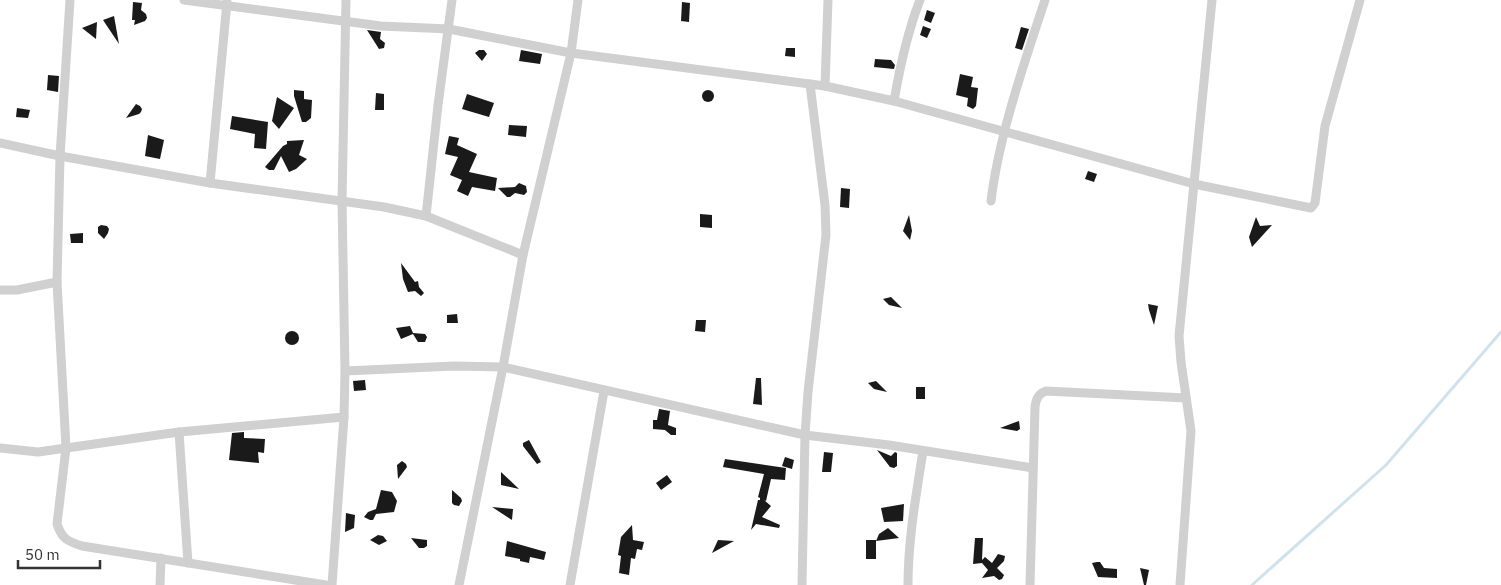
<svg xmlns="http://www.w3.org/2000/svg" width="1501" height="585" font-family="'IBM Plex Sans',sans-serif">
<style>
.lines{fill:none;stroke-linecap:round;stroke-linejoin:round}
.stream{stroke:#cfe2ee;stroke-width:3}
.building{fill:#1a1a1a}
.minor{stroke:#d0d0d0;stroke-width:9}
</style>
<rect width="100%" height="100%" fill="#fff"/>
<g class="lines">
<path class="stream" d="M1252,585L1386,465L1501,332"/>
</g>
<g class="building">
<path d="M133,2L142,3L141,10L146,14L147,18L145,21L134,25L135,20H132Z"/>
<path d="M682,2L690,3L689,22L681,21Z"/>
<path d="M927,10L935,13L931,23L924,20Z"/>
<path d="M114,16L119,44L103,20Z"/>
<path d="M97,22L96,39L82,28Z"/>
<path d="M923,26L931,29L927,38L920,35Z"/>
<path d="M1021,27L1029,29L1022,50L1015,48Z"/>
<path d="M367,30L381,32L380,39L385,43L384,48L379,49Z"/>
<path d="M786,48H795V57L785,56Z"/>
<path d="M479,50H484L487,54L482,61L475,53Z"/>
<path d="M521,50L542,54L540,64L519,61Z"/>
<path d="M875,59L891,60L895,65L894,69L874,67Z"/>
<path d="M960,74L973,77L971,87L978,88L976,106L973,109L967,106L968,98L956,95Z"/>
<path d="M48,75L59,76L58,92L47,90Z"/>
<path d="M294,90L304,91V99L312,100L311,118L306,122H302L294,96Z"/>
<circle cx="708" cy="96" r="6"/>
<path d="M376,93L384,94V110H375Z"/>
<path d="M467,94L494,103L489,117L462,109Z"/>
<path d="M277,97L294,108L279,129L272,121Z"/>
<path d="M136,104L140,106L142,109L141,112L139,114L126,118Z"/>
<path d="M17,108L30,110L28,118L16,117Z"/>
<path d="M232,116L268,122L266,149L254,148L255,134L230,129Z"/>
<path d="M509,125L527,126L526,137L508,135Z"/>
<path d="M148,135L164,140L160,159L145,156Z"/>
<path d="M449,136L459,138L457,145L477,154L469,172L497,178L495,191L472,187L468,196L457,191L462,180L450,175L458,157L445,154Z"/>
<path d="M304,140L299,155L307,159L296,169L289,172L281,156L274,170H269L265,167L283,146L287,144V141Z"/>
<path d="M1088,171L1097,174L1094,182L1085,179Z"/>
<path d="M519,183L526,186L527,192L524,195L515,193L510,197H507L498,188L515,187Z"/>
<path d="M841,188L850,189L849,208L840,207Z"/>
<path d="M700,214L712,215V228L700,227Z"/>
<path d="M909,215L912,231L910,240L903,231Z"/>
<path d="M1256,217L1260,226L1272,225L1252,247L1249,237Z"/>
<path d="M101,225L107,226L109,229L108,233L104,239L98,233V227Z"/>
<path d="M83,233V243H71L70,234Z"/>
<path d="M401,263L415,282L418,281L419,287L424,293L421,296L415,291L408,292L403,279Z"/>
<path d="M891,297L902,308L889,305L883,299Z"/>
<path d="M1148,304L1158,306L1154,325L1149,310Z"/>
<path d="M457,314L458,323H447V315Z"/>
<path d="M696,320H706L705,332L695,331Z"/>
<path d="M410,326L413,333L425,334L427,337L425,342H418L413,334L401,339L396,328Z"/>
<circle cx="292" cy="338" r="7"/>
<path d="M756,378H761L762,405L753,404Z"/>
<path d="M365,380L366,390L354,391L353,381Z"/>
<path d="M876,381L887,392L874,389L868,383Z"/>
<rect x="916" y="387" width="9" height="12"/>
<path d="M659,409L670,411L668,425L676,428V435H671L665,430L653,429V420H657Z"/>
<path d="M1019,421L1020,429L1017,431L1000,428Z"/>
<path d="M244,432V438L265,439L264,453L258,452L259,463L229,460L232,433Z"/>
<path d="M529,440L541,462L537,464L523,446V443Z"/>
<path d="M877,450L891,456L895,452L897,453V466L894,468L890,467Z"/>
<path d="M824,452L833,453L831,472H822Z"/>
<path d="M785,457L794,460L792,469L782,466Z"/>
<path d="M725,459L786,468L785,480L771,479L766,501L764,500L771,506L762,517L780,525L779,528L756,524L751,530L758,500H760V498L758,497L764,474L723,467Z"/>
<path d="M402,461L406,464L407,467L398,479L397,465Z"/>
<path d="M501,472L519,489L501,485Z"/>
<path d="M667,475L672,482L661,490L656,483Z"/>
<path d="M381,490L392,492L397,501L394,512L376,514L373,520H370L364,517L368,512L376,509Z"/>
<path d="M452,490L461,498L462,501L459,506L454,505L452,503Z"/>
<path d="M904,504L903,521L884,522L881,508Z"/>
<path d="M492,507L513,509L512,520Z"/>
<path d="M346,513L355,515L354,528L345,532Z"/>
<path d="M632,525L633,540L644,542L642,550L637,549L635,559L631,558L629,575L619,573L621,556L618,555L621,537Z"/>
<path d="M888,528L899,538L876,541L879,534Z"/>
<path d="M378,535L383,536L387,541L379,545L370,540Z"/>
<path d="M411,538L427,540V546L424,548H419Z"/>
<path d="M975,538H983L982,560L985,557L992,563L998,554L1005,556L1004,561L997,568L1004,575L1002,579L999,580L994,576L982,578L988,570L982,563L973,564Z"/>
<path d="M718,540L734,541L712,553Z"/>
<rect x="866" y="540" width="10" height="19"/>
<path d="M507,541L546,552L544,560L530,557L529,563L520,561V559L505,556Z"/>
<path d="M1097,562H1100L1104,568L1117,569V578L1098,577L1092,563Z"/>
<path d="M1140,568L1149,570L1146,585H1144Z"/>
</g>
<g class="lines">
<g class="minor">
<path d="M70,0L60,156L57,282L66,448L57,524C62,539 67,541 82,546L326,585"/>
<path d="M184,0L381,26L449,29L571,53L825,86L894,101L1194,184L1311,208L1315,203L1325,126L1360,0"/>
<path d="M825,86L828,0"/>
<path d="M894,101C900,66 907,33 920,0"/>
<path d="M0,143L60,156L210,183L384,207L426,216L523,255"/>
<path d="M210,183L227,2"/>
<path d="M991,201C999,135 1024,64 1045,0"/>
<path d="M426,216L438,105L452,0"/>
<path d="M0,290H17L57,282"/>
<path d="M345,371L454,366L503,367L805,435L889,445L1033,468"/>
<path d="M179,432L188,563"/>
<path d="M0,448L38,452L179,432L344,417"/>
<path d="M160,585L161,558"/>
<path d="M332,585L344,417L345,371L342,201L346,0"/>
<path d="M459,585L503,367L523,255L571,53L578,0"/>
<path d="M570,585L604,391"/>
<path d="M802,585L805,435L808,392L826,235L825,205L810,84"/>
<path d="M908,585C908,540 916,496 923,451"/>
<path d="M1030,585L1035,407C1036,399 1038,394 1046,391L1186,398"/>
<path d="M1180,585L1191,431L1181,362L1179,336L1212,0"/>
</g>
</g>
<path d="M18 560v8h82v-8" fill="none" stroke="#333333" stroke-width="2.5"/>
<text x="25" y="560" font-size="15" fill="#333333" stroke="#ffffff" stroke-width="4" paint-order="stroke">50 m</text>
</svg>
